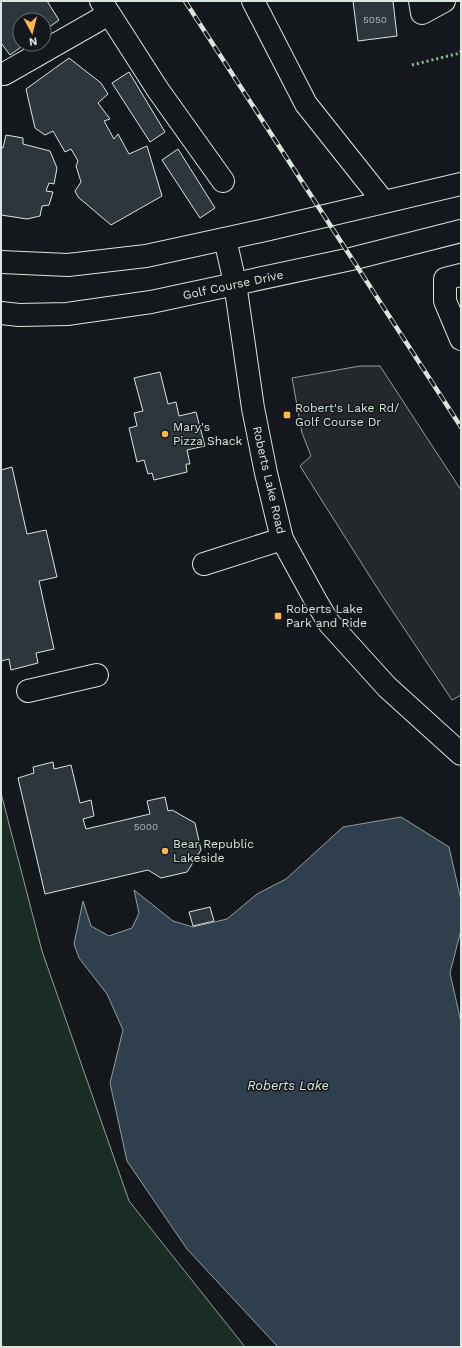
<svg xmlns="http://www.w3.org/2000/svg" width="462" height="1348" font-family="'Work Sans',sans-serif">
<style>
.green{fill:#1a2d24;stroke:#939e99}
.parking{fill:#24282b;stroke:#939e99}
.water{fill:#2f3f4d;stroke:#939e99}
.building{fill:#2c363c;stroke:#d8e6dc}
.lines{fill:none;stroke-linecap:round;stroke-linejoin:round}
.minor-casing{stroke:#d8e6dc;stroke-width:24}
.minor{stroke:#14181c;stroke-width:22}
.rail-casing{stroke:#d8e6dc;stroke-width:4.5}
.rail{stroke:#14181c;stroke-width:3;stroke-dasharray:9;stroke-linecap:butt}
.hedge{stroke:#8ac095;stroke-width:3;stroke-dasharray:2 3;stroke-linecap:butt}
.poi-dot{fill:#ffb74d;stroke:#14181c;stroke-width:1.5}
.labels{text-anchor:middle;stroke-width:3;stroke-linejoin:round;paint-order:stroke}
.number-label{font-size:10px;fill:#adbab4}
.street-label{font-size:12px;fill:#d8e6dc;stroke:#14181c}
.poi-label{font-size:12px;fill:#d8e6dc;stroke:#14181c;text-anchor:start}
.water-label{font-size:13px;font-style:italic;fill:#d8e6dc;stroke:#14181c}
</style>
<rect width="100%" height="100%" fill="#14181c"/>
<path class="green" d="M1,793L42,951L129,1201L245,1347H1Z"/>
<path class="parking" d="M360,366H380L461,490V695L452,700L383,597L300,466L311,456L302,433L292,378Z"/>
<path class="water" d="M401,817L449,847L461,900V930L450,973L461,1022V1347H278L187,1249L127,1161L110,1083L123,1030L107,994L79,958L74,944L83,901L91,926L109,936L132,928L139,913L134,890L173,921L193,927L227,919L257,894L286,879L343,827Z"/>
<g class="building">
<path d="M1,1H47L59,20L44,31V20H20V44H25L10,55L1,43Z"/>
<path d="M353,1H393L397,36L358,41Z"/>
<path d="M69,58L101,83L108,94L98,103L110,119L104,121L114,139L118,134L129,154L147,146L162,196L111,225L78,197L75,191L81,182L76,166L78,161L71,149L65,152L53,131L45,135L35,128L26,89Z"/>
<path d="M129,72L165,132L150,142L112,83Z"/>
<path d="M6,135L23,138V144L50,151L57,168L54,184L49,183L46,191L53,192L49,205L42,206L40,216L27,219L1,215V147L3,148Z"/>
<path d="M178,149L215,208L200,218L162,160Z"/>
<path d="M160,372L168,404L176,402L179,416L196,412L205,446L187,450L190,464H186L187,472L154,480L152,473L148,474L144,460L137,462L129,428L137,426L134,413L143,411L134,378Z"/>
<path d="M12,467L27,534L46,530L57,577L39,581L54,649L36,653L38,663L11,670L9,659L1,661V470Z"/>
<path d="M53,762L54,769L71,765L80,803L91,800L94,816L83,819L86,829L150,814L147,801L165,797L168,811L172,810L195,823L201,850L187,872L161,878L148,870L45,894L18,778L34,773L33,767Z"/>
<path d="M210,907L214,921L193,926L189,912Z"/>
</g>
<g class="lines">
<defs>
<g id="minor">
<path d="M101,1L158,90L223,181"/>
<path d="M253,1L306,104L383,201"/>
<path d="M420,1L422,13L444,1"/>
<path d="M1,74H4L109,14"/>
<path d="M225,239L235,283L253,408L266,473L282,539L316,601L329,623L387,687L461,754"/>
<path d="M1,262L68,265L146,256L261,231L461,184"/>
<path d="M461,275L445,279V301L461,339"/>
<path d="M1,313L19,315L67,314L151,302L351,259L461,231"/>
<path d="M204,564L282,539"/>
<path d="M28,691L97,675"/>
</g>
</defs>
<use href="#minor" class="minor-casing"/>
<use href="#minor" class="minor"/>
<defs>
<path id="rail" d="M185,1L461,427"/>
</defs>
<use href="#rail" class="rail-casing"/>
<use href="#rail" class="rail"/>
<path class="hedge" d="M412,65L460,53L461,51"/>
</g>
<g class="poi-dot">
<rect x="283" y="411" width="8" height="8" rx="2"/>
<circle cx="165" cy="434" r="4"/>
<rect x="274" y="612" width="8" height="8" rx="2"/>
<circle cx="165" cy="851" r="4"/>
</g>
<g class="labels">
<g class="number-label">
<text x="375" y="23">5050</text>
<text x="146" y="830">5000</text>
</g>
<g class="street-label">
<text transform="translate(233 285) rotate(-12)" y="4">Golf Course Drive</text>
<text transform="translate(269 480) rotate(77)" y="4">Roberts Lake Road</text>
</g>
<g class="poi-label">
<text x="295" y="412">Robert's Lake Rd/<tspan x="295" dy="14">Golf Course Dr</tspan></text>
<text x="173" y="431">Mary's<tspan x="173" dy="14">Pizza Shack</tspan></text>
<text x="286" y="613">Roberts Lake<tspan x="286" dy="14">Park and Ride</tspan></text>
<text x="173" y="848">Bear Republic<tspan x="173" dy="14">Lakeside</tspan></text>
</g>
<g class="water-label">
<text x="288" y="1090">Roberts Lake</text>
</g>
</g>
<rect width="462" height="1348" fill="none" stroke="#d8e6dc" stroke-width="4"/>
<g transform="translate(32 32) rotate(173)"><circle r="19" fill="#14181c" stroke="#626a69"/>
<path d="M0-3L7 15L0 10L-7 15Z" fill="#ffb74d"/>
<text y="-6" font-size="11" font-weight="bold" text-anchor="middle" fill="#d8e6dc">N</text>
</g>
</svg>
